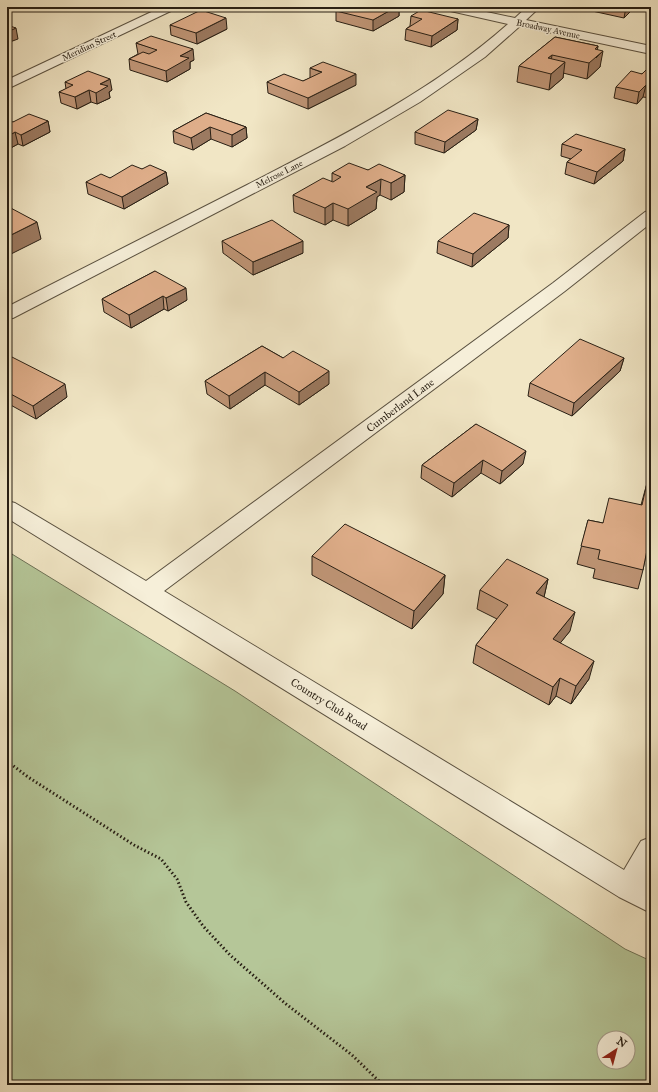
<svg xmlns="http://www.w3.org/2000/svg" width="658" height="1092" font-family="'IM FELL Great Primer',serif">
<style>
.green{fill:#b5c698;stroke:#6e7256;fill-rule:evenodd}
.lines{fill:none;stroke-linecap:round;stroke-linejoin:round}
.minor-casing{stroke:#5a5140;stroke-width:2}
.path{stroke:#281f14;stroke-width:3;stroke-dasharray:1.5 2.5;stroke-linecap:butt}
.minor{fill:#f6efd9;fill-rule:evenodd}
.wall{fill:#c09677;stroke:#281f14}
.shaded-wall{fill:#9c7a61;stroke:#281f14}
.building{fill:#dfae8a;stroke:#281f14}
.labels{text-anchor:middle;stroke-width:3;stroke-linejoin:round;paint-order:stroke}
.far-street-label{font-size:9px;fill:#281f14;stroke:#f6efd9}
.street-label{font-size:11px;fill:#281f14;stroke:#f6efd9}
</style>
<rect width="100%" height="100%" fill="#f1e6c5"/>
<filter id="stains"><feTurbulence type="fractalNoise" baseFrequency=".005" numOctaves="4"/><feColorMatrix values="0 0 0 0 .2 0 0 0 0 .09 0 0 0 0 .02 0 0 0 .5 -.17"/></filter>
<radialGradient id="worn" r=".72"><stop offset=".6" stop-color="#630" stop-opacity="0"/><stop offset="1" stop-color="#630" stop-opacity=".3"/></radialGradient>
<path class="green" d="M7,551L235,691L625,949L651,961V1085H7ZM604,1038H628V1062H604Z"/>
<g class="lines">
<defs>
<g id="minor">
<path d="M162,7H177L175,9L7,89V80Z"/>
<path d="M440,7H463L515,18L527,7H540L526,20L651,46V54L520,26L485,57L420,102L345,146L13,318L7,319V307C87,266 167,226 247,185C338,138 431,92 508,24L446,10Z"/>
<path d="M651,210V223L565,291L164,591L624,870L641,841L651,837V876L647,883L651,884V913L619,897L7,518V501L15,503L146,581L553,283L645,212Z"/>
</g>
</defs>
<use href="#minor" class="minor-casing"/>
<path class="path" d="M7,761L28,777L134,845L161,859L177,879L186,902L203,926L230,955L286,1004L352,1055L383,1085"/>
<use href="#minor" class="minor"/>
</g>
<g class="wall">
<path d="M343,7H399V16L373,31L336,21V11Z"/>
<path d="M583,7H632L631,11L624,18L583,9Z"/>
<path d="M411,16L458,19L457,30L431,47L405,40L406,29L410,26Z"/>
<path d="M170,25L227,29L197,44L171,35Z"/>
<path d="M555,37L598,46L597,50L600,67L587,79L563,73V78L549,90L517,82L519,66Z"/>
<path d="M136,43L194,60L190,62V69L167,82L130,70L129,59L138,54Z"/>
<path d="M310,68L356,85L308,109L268,93L267,82L303,81L310,78Z"/>
<path d="M651,69V98L643,97L637,104L614,98L616,87Z"/>
<path d="M65,82L112,90L109,92L110,98L97,104L91,102L77,109L61,103L59,92L66,89Z"/>
<path d="M206,113L246,127L247,138L232,147L211,139L193,150L174,143L173,131Z"/>
<path d="M478,119L476,130L444,153L415,144V132Z"/>
<path d="M48,121L50,132L23,146L18,144L7,150L13,122Z"/>
<path d="M562,144L625,149L623,161L594,184L565,174L567,162L571,159L561,156Z"/>
<path d="M142,169L166,172L168,184L124,209L88,194L86,182L110,178Z"/>
<path d="M368,170L405,175L404,192L391,200L380,195L377,197L376,209L348,226L333,220L325,225L294,212L293,195L332,181V173Z"/>
<path d="M509,225L508,238L472,267L437,253L438,241Z"/>
<path d="M222,241L303,253L253,275L223,253Z"/>
<path d="M155,271L187,300L168,311L164,309L131,328L104,312L102,299Z"/>
<path d="M262,346L329,384L299,405L265,385L230,409L207,394L205,381Z"/>
<path d="M7,355L67,397L36,419L7,403Z"/>
<path d="M624,358L620,371L572,416L528,396L530,383Z"/>
<path d="M476,424L523,464L500,484L481,473L452,497L421,478L422,465Z"/>
<path d="M647,483L651,484V550L647,549L643,570L638,589L593,578L595,569L577,564L588,520L603,523L641,505Z"/>
<path d="M312,556L445,575L443,594L412,629L312,575Z"/>
<path d="M548,579L544,597L570,631L560,643L589,679L571,704L556,696L549,705L473,663L476,645L497,619L477,609L480,590Z"/>
</g>
<g class="shaded-wall">
<path d="M396,7H399V16L373,31V20Z"/>
<path d="M626,7H632L631,11L624,18Z"/>
<path d="M226,18L227,29L197,44L196,33Z"/>
<path d="M458,19L457,30L431,47L432,36Z"/>
<path d="M16,28L18,39L7,43V32Z"/>
<path d="M598,46L596,58L603,51L600,67L587,79L589,63L595,49Z"/>
<path d="M193,49L194,60L190,62V69L167,82L166,71L180,56Z"/>
<path d="M552,55L550,70L548,58Z"/>
<path d="M565,62L563,78L549,90L551,74Z"/>
<path d="M356,74V85L308,109V98Z"/>
<path d="M110,79L112,90L109,92L110,98L97,104L96,93L100,84Z"/>
<path d="M646,85L643,97L637,104L639,92Z"/>
<path d="M89,90L91,102L77,109L75,97Z"/>
<path d="M478,119L476,130L444,153L445,142Z"/>
<path d="M48,121L50,132L23,146L21,135Z"/>
<path d="M210,127L211,139L193,150L191,138Z"/>
<path d="M246,127L247,138L232,147V135Z"/>
<path d="M15,132L18,144L7,150V137Z"/>
<path d="M625,149L623,161L594,184L597,172Z"/>
<path d="M166,172L168,184L124,209L122,197Z"/>
<path d="M405,175L404,192L391,200V183Z"/>
<path d="M381,179L380,195L377,197L376,209L348,226V209L366,187Z"/>
<path d="M333,203V220L325,225V208Z"/>
<path d="M37,222L41,239L7,256V237Z"/>
<path d="M509,225L508,238L472,267L473,254Z"/>
<path d="M303,241V253L253,275V262Z"/>
<path d="M186,288L187,300L168,311L166,298Z"/>
<path d="M163,296L164,309L131,328L129,315Z"/>
<path d="M624,358L620,371L572,416L574,403Z"/>
<path d="M329,371V384L299,405V392Z"/>
<path d="M265,372V385L230,409L229,396Z"/>
<path d="M65,384L67,397L36,419L33,406Z"/>
<path d="M526,451L523,464L500,484L502,471Z"/>
<path d="M483,460L481,473L452,497L454,483Z"/>
<path d="M445,575L443,594L412,629L414,611Z"/>
<path d="M548,579L544,597L536,593Z"/>
<path d="M575,612L570,631L549,657L553,639Z"/>
<path d="M594,661L589,679L571,704L576,686Z"/>
<path d="M560,678L556,696L549,705L553,687Z"/>
</g>
<g class="building">
<path d="M343,7H396L373,20L336,11Z"/>
<path d="M201,10L226,18L196,33L170,25Z"/>
<path d="M421,10L458,19L432,36L406,29L422,19L411,16Z"/>
<path d="M7,25L16,28L7,32Z"/>
<path d="M151,36L193,49L180,56L189,58L166,71L129,59L143,52L149,54L157,50L136,43Z"/>
<path d="M555,37L598,46L595,49L603,51L589,63L552,55L548,58L565,62L551,74L519,66Z"/>
<path d="M323,62L356,74L308,98L267,82L284,74L303,81L322,72L310,68Z"/>
<path d="M648,68L651,69V87L646,85L639,92L616,87L631,71L642,74Z"/>
<path d="M88,71L110,79L100,84L108,86L96,93L89,90L75,97L59,92L73,85L65,82Z"/>
<path d="M448,110L478,119L445,142L415,132Z"/>
<path d="M206,113L246,127L232,135L210,127L191,138L173,131Z"/>
<path d="M29,114L48,121L21,135L15,132L7,137V120L13,122Z"/>
<path d="M576,134L625,149L597,172L567,162L582,150L562,144Z"/>
<path d="M349,163L368,170L379,164L405,175L391,183L381,179L366,187L377,192L348,209L333,203L325,208L293,195L323,178L333,182L341,177L332,173Z"/>
<path d="M132,165L142,169L150,165L166,172L122,197L86,182L101,174L110,178Z"/>
<path d="M7,206L37,222L7,237Z"/>
<path d="M474,213L509,225L473,254L438,241Z"/>
<path d="M272,220L303,241L253,262L222,241Z"/>
<path d="M155,271L186,288L166,298L163,296L129,315L102,299Z"/>
<path d="M580,339L624,358L574,403L530,383Z"/>
<path d="M262,346L283,358L293,351L329,371L299,392L265,372L229,396L205,381Z"/>
<path d="M7,355H8L65,384L33,406L7,392Z"/>
<path d="M476,424L526,451L502,471L483,460L454,483L422,465Z"/>
<path d="M647,483L651,484V530L643,570L598,559L600,550L581,546L588,520L603,523L609,498L642,505Z"/>
<path d="M345,524L445,575L414,611L312,556Z"/>
<path d="M507,559L548,579L536,593L575,612L553,639L594,661L576,686L560,678L553,687L476,645L508,605L480,590Z"/>
</g>
<g class="labels">
<g class="far-street-label">
<text transform="translate(548 29) rotate(12)" y="3">Broadway Avenue</text>
<text transform="translate(89 46) rotate(-25)" y="3">Meridian Street</text>
<text transform="translate(279 174) rotate(-27)" y="3">Melrose Lane</text>
</g>
<g class="street-label">
<text transform="translate(400 405) rotate(-37)" y="4">Cumberland Lane</text>
<text transform="translate(329 704) rotate(32)" y="4">Country Club Road</text>
</g>
</g>
<rect width="658" height="1092" fill="none" stroke="#f1e6c5" stroke-width="24"/>
<rect x="8" y="8" width="642" height="1076" fill="none" stroke="#281f14" stroke-width="2"/>
<rect x="12" y="12" width="634" height="1068" fill="none" stroke="#281f14"/>
<g transform="translate(616 1050) rotate(36)"><circle r="19" fill="#f6efd9" stroke="#a49c8a"/>
<path d="M0-3L7 15L0 10L-7 15Z" fill="#8f2418"/>
<text y="-6" font-size="11" font-weight="bold" text-anchor="middle" fill="#281f14">N</text>
</g>
<rect width="100%" height="100%" filter="url(#stains)"/>
<rect width="100%" height="100%" fill="url(#worn)"/>
</svg>
